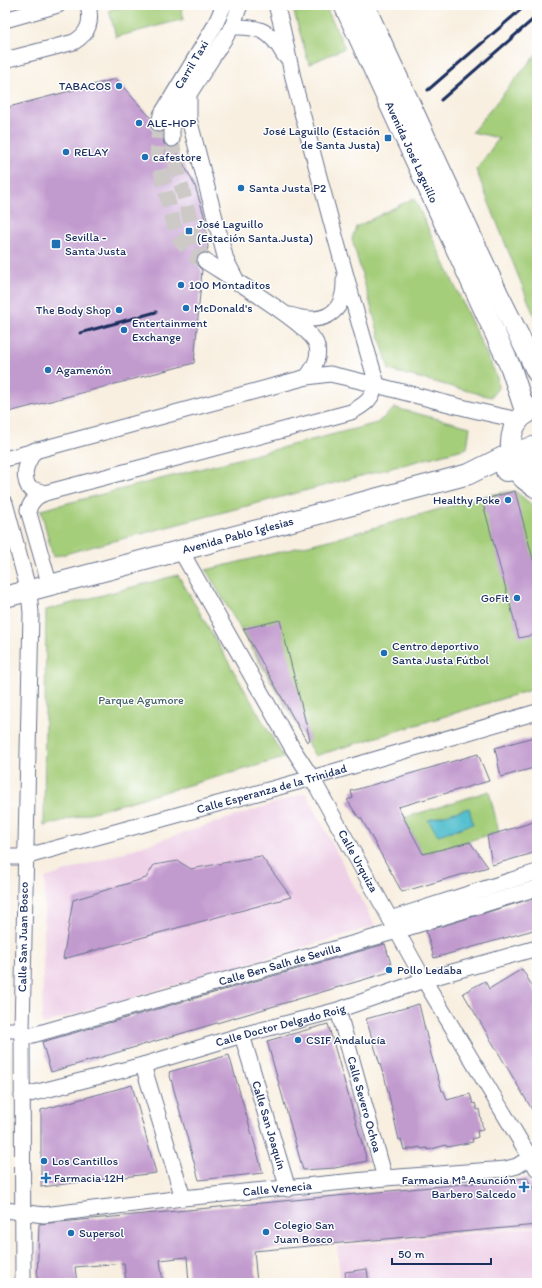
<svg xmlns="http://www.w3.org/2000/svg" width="542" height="1288" font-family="Itim,sans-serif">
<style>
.built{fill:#eed0e7}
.green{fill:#a5ce7a;stroke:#607e6c}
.water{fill:#54c0cf;stroke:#387896}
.building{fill:#c19ace}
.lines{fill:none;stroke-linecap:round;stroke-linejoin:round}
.minor-tunnel{stroke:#ccc9c6;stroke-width:15;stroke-dasharray:15 8;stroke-linecap:butt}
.minor-casing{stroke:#68728c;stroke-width:17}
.major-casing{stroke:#68728c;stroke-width:22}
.minor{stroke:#fff;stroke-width:15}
.major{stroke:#fff;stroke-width:20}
.rail{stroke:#1b2f5e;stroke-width:3}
.poi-dot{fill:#1f6fb2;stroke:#fff;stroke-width:1.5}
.labels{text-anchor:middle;stroke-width:3;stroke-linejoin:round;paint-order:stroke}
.street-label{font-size:12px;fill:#1b2f5e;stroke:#fff}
.poi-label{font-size:12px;fill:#1b2f5e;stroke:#fff;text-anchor:start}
.park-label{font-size:12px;fill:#445f66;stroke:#fff}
</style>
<rect width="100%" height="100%" fill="#fff"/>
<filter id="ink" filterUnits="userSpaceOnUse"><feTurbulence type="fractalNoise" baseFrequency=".025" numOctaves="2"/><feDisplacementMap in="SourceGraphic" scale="8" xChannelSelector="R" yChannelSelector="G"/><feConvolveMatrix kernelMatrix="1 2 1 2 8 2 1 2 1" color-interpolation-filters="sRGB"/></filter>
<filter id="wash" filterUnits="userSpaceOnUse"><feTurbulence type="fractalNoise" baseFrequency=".012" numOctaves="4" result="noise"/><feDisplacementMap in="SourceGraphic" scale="16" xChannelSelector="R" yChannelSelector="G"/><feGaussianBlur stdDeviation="0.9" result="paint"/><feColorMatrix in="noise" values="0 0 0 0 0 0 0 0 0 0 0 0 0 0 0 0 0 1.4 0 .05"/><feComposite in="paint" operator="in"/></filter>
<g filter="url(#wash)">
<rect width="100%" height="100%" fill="#f8efe0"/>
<g class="built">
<path d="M306,793L375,926L42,1024L45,878Z"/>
<path d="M537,1227V1283H341L337,1246Z"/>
</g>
<g class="green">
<path d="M128,5H180L184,19L116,37L109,10Z"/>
<path d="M292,5H325L345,48L309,64Z"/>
<path d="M537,53V323L476,170L499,138L472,132Z"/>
<path d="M414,198L497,377L498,388L491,397L389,370L352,239L356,227Z"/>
<path d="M395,408L470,427L467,448L53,557L41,510L377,423Z"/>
<path d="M515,491L537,509V688L315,756L206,570L341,537L493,494Z"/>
<path d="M178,575L284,758L44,826L46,610Z"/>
<path d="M489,791L499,832L423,854L404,818Z"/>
</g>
<path class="water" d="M469,808L473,824L438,835L428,820Z"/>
<g id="blocks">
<g class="building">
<path d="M116,79L151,118L150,126L153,130L157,133L163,132L164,144L168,147L173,148L181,159L195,186L204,215L208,247L207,252L201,253L196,260L197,265L202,270L194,363L5,413V108Z"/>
<path d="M515,491L537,574V634L519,638L482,500Z"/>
<path d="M280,620L310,740L307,742L243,629Z"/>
<path d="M537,736V767L501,777L495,748Z"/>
<path d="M478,754L489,781L398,807L423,854L470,842L488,867L402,892L361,818H359L347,800L353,798L351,791Z"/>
<path d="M537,821V852L492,865L487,836Z"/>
<path d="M261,856L291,897L63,959L73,900L146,878L154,865L178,861L191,869Z"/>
<path d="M537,897V929L434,958L426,931Z"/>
<path d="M385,944L393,971L51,1072L42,1042Z"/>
<path d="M522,969L537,994V1118L463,993L485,981L489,989Z"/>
<path d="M419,1004L431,1054L442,1091H444L447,1100L470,1094L473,1104L475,1103L477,1110L479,1109L483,1130L477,1131L478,1137L472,1139L473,1142L447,1147L446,1145L428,1150L427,1148L421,1149L420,1147L404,1150L401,1139L399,1140L384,1074H383L366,1019Z"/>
<path d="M328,1024L367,1161L335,1168L303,1170L267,1041Z"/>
<path d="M229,1055L263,1173L199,1180L169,1072Z"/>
<path d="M132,1085L156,1173L41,1187V1110Z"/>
<path d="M527,1178L537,1196V1225L254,1251L257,1283H189L187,1257L160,1260L163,1283H126L124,1263L75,1267L77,1283H37L39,1224Z"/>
<path d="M367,1269L369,1283H346L345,1272Z"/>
</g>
</g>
</g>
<g filter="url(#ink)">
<use href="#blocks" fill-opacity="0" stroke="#68728c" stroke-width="1"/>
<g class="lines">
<g class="minor-tunnel">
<path d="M159,124L157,155L176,234L191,254L205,261"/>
<path d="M172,139L176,164L196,244L204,259"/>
</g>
<defs>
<g id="minor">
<path d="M5,20L58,5"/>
<path d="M232,27C260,26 271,31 284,55"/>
<path d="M5,60L74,42C89,33 92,22 88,5"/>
<path d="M189,93V119L226,260L238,283"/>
<path id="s1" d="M159,124L161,115L214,27L224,5"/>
<path d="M172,139V128L177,113L232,27L240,5"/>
<path d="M205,261C226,275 307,323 316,343C321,356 314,367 307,377"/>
<path d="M290,315C321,325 345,316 344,280"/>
<path d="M35,450C27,463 21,473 29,488L45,493"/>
<path d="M5,459L307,377L330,374C394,388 455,408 519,420"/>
<path d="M5,503L29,592L31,613L22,1030L23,1283"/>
<path id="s2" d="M181,551L293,749L312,778L424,980L537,1169"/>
<path d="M50,586L28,510C32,500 36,497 45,493L351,412C366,404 371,400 377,384C348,288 323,191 297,94C289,64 285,34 276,5"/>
<path id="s3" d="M5,857H24L312,778L537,712"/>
<path d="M390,919L537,872"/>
<path id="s4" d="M338,1010L385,1178"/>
<path d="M5,1030H22"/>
<path id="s5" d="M242,1035L288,1189"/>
<path id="s6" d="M22,1038L397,931L537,888"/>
<path d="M143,1065L183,1198"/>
<path id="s7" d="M22,1096L143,1065L242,1035L338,1010L424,980L537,948"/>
<path id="s8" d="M5,1210L44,1215L183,1198L385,1178L506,1169L517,1166L537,1153"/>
</g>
<g id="major">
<path id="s9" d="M344,5L511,368L526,414"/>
<path d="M364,5L498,294L537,372"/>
<path d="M537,407C531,411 524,414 519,420C508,433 509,455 517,470C521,478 529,483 537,488"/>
<path d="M506,471L517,470L537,464"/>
<path id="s10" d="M5,597L469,474L511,453L537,446"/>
</g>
</defs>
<use href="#minor" class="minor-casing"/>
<use href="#major" class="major-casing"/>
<use href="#minor" class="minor"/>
<use href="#major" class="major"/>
<g class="rail">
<path d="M428,90L526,5"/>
<path d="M441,100L537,16"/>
<path d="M80,333L156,312"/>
</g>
</g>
</g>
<g class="poi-dot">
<circle cx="119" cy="86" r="4"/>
<circle cx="139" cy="123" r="4"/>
<rect x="384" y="134" width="8" height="8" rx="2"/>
<circle cx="66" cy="152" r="4"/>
<circle cx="145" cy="157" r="4"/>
<circle cx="241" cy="188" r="4"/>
<rect x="185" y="227" width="8" height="8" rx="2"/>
<rect x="51" y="239" width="10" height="10" rx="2"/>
<circle cx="181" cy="285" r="4"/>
<circle cx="186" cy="308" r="4"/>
<circle cx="119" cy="310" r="4"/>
<circle cx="124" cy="330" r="4"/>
<circle cx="48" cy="370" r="4"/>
<circle cx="508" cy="500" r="4"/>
<circle cx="517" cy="598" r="4"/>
<circle cx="384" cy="653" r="4"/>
<circle cx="389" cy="970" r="4"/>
<circle cx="298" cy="1040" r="4"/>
<circle cx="44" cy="1161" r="4"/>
<path d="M44 1172h4v4h4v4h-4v4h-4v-4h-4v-4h4z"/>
<path d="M522 1181h4v4h4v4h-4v4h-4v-4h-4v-4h4z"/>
<circle cx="266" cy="1232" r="4"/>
<circle cx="71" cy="1233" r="4"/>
</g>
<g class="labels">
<g class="street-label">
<text dy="4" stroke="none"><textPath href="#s1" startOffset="68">Carril Taxi</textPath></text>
<text dy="4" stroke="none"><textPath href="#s9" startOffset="162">Avenida José Laguillo</textPath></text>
<text dy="4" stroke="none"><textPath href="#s10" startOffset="241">Avenida Pablo Iglesias</textPath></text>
<text dy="4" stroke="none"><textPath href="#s3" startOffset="276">Calle Esperanza de la Trinidad</textPath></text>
<text dy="4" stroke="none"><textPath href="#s2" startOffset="357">Calle Urquiza</textPath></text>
<text transform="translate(23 937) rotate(-89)" y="4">Calle San Juan Bosco</text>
<text dy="4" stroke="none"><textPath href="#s6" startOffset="268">Calle Ben Salh de Sevilla</textPath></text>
<text dy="4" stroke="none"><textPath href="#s7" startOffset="268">Calle Doctor Delgado Roig</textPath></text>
<text dy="4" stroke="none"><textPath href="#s4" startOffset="98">Calle Severo Ochoa</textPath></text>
<text dy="4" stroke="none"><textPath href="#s5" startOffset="94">Calle San Joaquín</textPath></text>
<text dy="4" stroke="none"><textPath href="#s8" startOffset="274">Calle Venecia</textPath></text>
</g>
<g class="poi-label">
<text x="111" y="90" text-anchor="end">TABACOS</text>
<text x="147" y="127">ALE-HOP</text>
<text x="380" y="135" text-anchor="end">José Laguillo (Estación<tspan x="380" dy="14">de Santa Justa)</tspan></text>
<text x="74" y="156">RELAY</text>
<text x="153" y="161">cafestore</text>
<text x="249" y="192">Santa Justa P2</text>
<text x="197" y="228">José Laguillo<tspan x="197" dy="14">(Estación Santa.Justa)</tspan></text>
<text x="65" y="241">Sevilla -<tspan x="65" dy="14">Santa Justa</tspan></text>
<text x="189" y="289">100 Montaditos</text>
<text x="194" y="312">McDonald's</text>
<text x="111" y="314" text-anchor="end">The Body Shop</text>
<text x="132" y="327">Entertainment<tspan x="132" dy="14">Exchange</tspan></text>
<text x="56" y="374">Agamenón</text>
<text x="500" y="504" text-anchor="end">Healthy Poke</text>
<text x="509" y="602" text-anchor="end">GoFit</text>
<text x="392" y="650">Centro deportivo<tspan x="392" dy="14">Santa Justa Fútbol</tspan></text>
<text x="397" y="974">Pollo Ledaba</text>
<text x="306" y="1044">CSIF Andalucía</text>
<text x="52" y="1165">Los Cantillos</text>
<text x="54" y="1182">Farmacia 12H</text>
<text x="516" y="1184" text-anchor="end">Farmacia Mª Asunción<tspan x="516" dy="14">Barbero Salcedo</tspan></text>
<text x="274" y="1229">Colegio San<tspan x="274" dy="14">Juan Bosco</tspan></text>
<text x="79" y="1237">Supersol</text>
</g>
<g class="park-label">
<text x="141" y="704">Parque Agumore</text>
</g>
</g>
<rect width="542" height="1288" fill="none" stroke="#fff" stroke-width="20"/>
<path d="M392 1258v6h99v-6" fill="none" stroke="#1b2f5e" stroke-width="2"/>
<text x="398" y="1258" font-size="12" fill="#1b2f5e" stroke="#ffffff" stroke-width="3" paint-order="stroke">50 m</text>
</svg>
